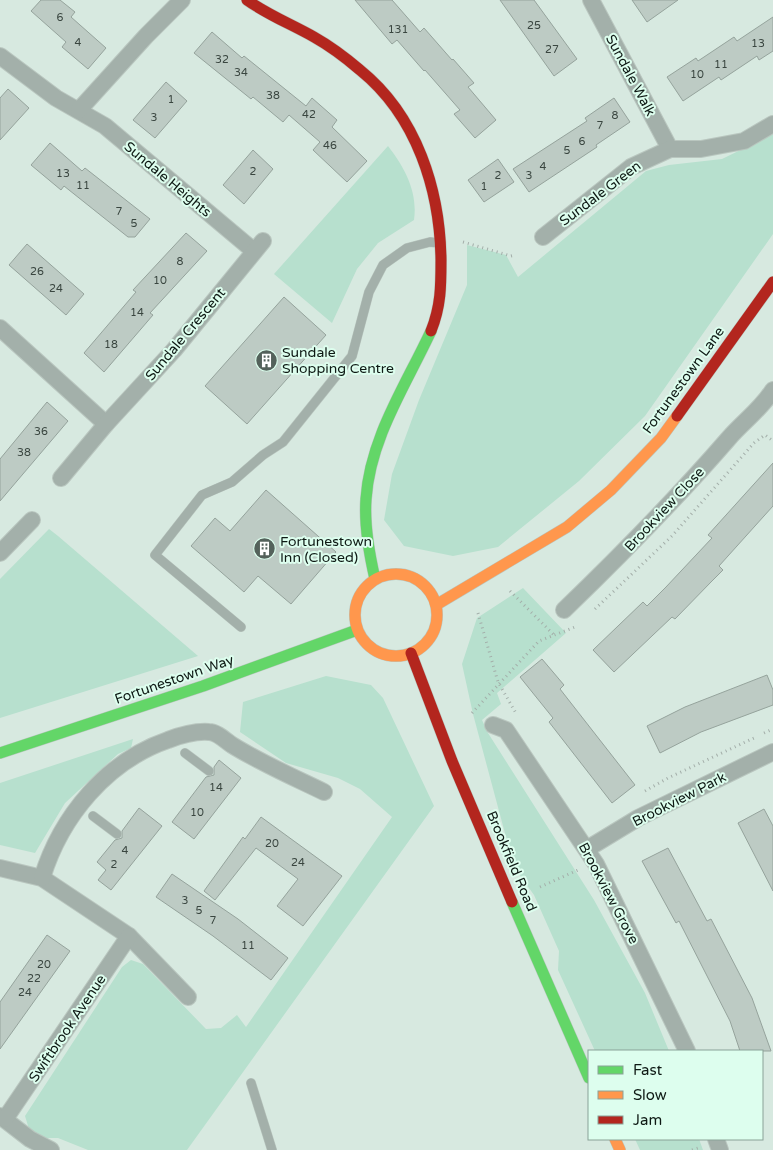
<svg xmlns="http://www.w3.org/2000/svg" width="773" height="1150" font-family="'Varela Round',sans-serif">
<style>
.green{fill:#b7e0ce}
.building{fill:#bdcbc4;stroke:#95a39c}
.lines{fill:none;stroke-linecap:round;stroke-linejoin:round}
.lane-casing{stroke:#b9c6bf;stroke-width:10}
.street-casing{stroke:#b9c6bf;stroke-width:18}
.fast-casing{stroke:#b9c6bf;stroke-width:12}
.slow-casing{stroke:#b9c6bf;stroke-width:12}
.jam-casing{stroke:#b9c6bf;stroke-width:12}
.path{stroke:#a3aea9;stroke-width:3;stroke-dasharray:1 4;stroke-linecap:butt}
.lane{stroke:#a3b0aa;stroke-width:9}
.street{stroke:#a3b0aa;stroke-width:16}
.fast{stroke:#63d668;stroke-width:11}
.slow{stroke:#ff974d;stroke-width:11}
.jam{stroke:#b3261e;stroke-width:11}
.labels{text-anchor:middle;stroke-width:4;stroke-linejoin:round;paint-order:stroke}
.number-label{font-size:11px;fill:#3a4640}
.street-label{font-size:14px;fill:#0e1914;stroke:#ddfeee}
.poi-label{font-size:14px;fill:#0e1914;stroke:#ddfeee;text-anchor:start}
</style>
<rect width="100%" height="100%" fill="#d7e9e0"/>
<g class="green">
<path d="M773,134V234L645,416L579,481L498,547L453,556L404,546L384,520L392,474L419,400L467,285V245L506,255L518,277L646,171L669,165L722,159Z"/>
<path d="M388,146C405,168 418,192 414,220L378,243L357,269L332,323L274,274Z"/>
<path d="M49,529L58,536L198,656L0,718V579Z"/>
<path d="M523,588L566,633L497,693L501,704L482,720L488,733L594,900L645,993L669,1051H595L558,970L559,951L534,895L514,867L473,714L462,664L477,618Z"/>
<path d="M326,676L371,685L383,698L434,806L187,1150H88L58,1138H43L29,1129L25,1116L122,967L131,960L143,964L206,1029L221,1028L237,1015L246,1027L392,817L360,789L338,778L286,763L240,732L243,702Z"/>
<path d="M133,739L131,748L118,754L65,803L35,853L0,845V783Z"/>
<path d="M635,1139H699L703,1150H640Z"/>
</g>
<g class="building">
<path d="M41,0H60L75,12L71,17L106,48L88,69L62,47L66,42L31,11Z"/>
<path d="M355,0H392L420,32L424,28L452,60L453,59L474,83L468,87L496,120L475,138L454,114L460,110L425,70L424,71L397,40L392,44Z"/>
<path d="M500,0H534L577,59L554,76Z"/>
<path d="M632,0H678L647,22Z"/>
<path d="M773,17V51L759,60L757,56L721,80L719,77L683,101L667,77L696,58L698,61L734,37L737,41Z"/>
<path d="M212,32L242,58L244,56L306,106L312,98L337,120L332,127L367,161L347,182L313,150L320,142L289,115L283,122L253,97L251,99L194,53Z"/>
<path d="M166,82L187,101L155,138L133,120Z"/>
<path d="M8,89L29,108L0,140V98Z"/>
<path d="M614,98L630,122L596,145L597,147L529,192L513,169L587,121L585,118Z"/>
<path d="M50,143L82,171L85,168L150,219L135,237H128L64,186L61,190L31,165Z"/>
<path d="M253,150L273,169L244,204L223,185Z"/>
<path d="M498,159L514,182L484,202L468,180Z"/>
<path d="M186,233L207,251L150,313L153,315L104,372L84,353L136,292L133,290Z"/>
<path d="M27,244L84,294L66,315L9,265Z"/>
<path d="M284,297L326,335L247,424L205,386Z"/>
<path d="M47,402L68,421L0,501V459Z"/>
<path d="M773,463V506L719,566L723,570L711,582L675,619L672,617L614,672L593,650L643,602L647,606L666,587L712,538L708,535Z"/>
<path d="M266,490L336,552L291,604L258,576L244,592L191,546L215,518L230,531Z"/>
<path d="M542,659L564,685L560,689L635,785L612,803L549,722L553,718L520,677Z"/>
<path d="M767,675L773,690V705L701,732L660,753L647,726L685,707Z"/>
<path d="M219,760L241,778L194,839L172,822L206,777L214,775V767Z"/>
<path d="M139,808L162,826L111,890L98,880L106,870L97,862L115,840L122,838V831Z"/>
<path d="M764,809L773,826V891L738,823Z"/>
<path d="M261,817L342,876L303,926L277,906L298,879L256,848L215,900L204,891L243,837L245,839Z"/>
<path d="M668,848L707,921L711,919L752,998L771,1051H740L730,1021L679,921L676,923L642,861Z"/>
<path d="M172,874L238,919L288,958L271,980L213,936L156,897Z"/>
<path d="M47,935L70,951L0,1049V1002Z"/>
</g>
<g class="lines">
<defs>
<g id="lane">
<path d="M241,627L155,555L202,495L232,482L263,455L283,442L352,356L369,292L383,265L407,248L430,242L439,243"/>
<path d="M185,753L209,771"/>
<path d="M93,816L117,834"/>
<path d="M251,1083L272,1150"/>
</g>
<g id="street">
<path d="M591,0L670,149"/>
<path d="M0,56L56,98L105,126L254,251"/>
<path d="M79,110L146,36L182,0"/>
<path d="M543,237L631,167L670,149H701L744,141L773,124"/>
<path d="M0,328L106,424"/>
<path d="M61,478L106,424L174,350L263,241"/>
<path d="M0,553L32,520"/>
<path d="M564,610C621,555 677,498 729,438C744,421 761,409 773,390"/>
<path d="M493,725L506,730L596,864L687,1051"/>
<path d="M587,849L638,818L773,752"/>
<path d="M0,868L42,878L129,936L188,997"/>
<path d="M42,878C61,816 107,761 168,740C181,735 196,731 209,732C217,732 226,741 232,745C261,763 293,777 324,792"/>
<path d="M0,1116L30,1139L51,1150"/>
<path d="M5,1119L129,936"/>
<path d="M716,1139L720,1150"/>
</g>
<g id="fast">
<path d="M375,579C369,553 364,526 366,499C370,438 406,385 431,331"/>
<path d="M0,753L203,686L357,630"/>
<path d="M512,902L589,1078"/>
</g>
<g id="slow">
<circle cx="396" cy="615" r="41"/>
<path d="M436,605L567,527L611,490L661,438L677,416"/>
<path d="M615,1139L620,1150"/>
</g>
<g id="jam">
<path d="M247,0C268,15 291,24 314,37C330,46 346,58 360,70C417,116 440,190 441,260C441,286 441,306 431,331"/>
<path d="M677,416L773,282"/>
<path d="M411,653L452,761L512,902"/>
</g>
</defs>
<use href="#lane" class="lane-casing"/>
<use href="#street" class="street-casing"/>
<use href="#fast" class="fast-casing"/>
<use href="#slow" class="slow-casing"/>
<use href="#jam" class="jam-casing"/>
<g class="path">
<path d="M463,242L511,256L515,255"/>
<path d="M510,591L554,635"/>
<path d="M595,609L672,536L754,443L765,435L773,441"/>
<path d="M478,613L498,682L517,715"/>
<path d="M472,713L539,641L575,627"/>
<path d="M764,733L773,729"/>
<path d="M645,791L668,778L754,738"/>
<path d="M540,887L578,870"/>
<path d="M692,1150L701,1147"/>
</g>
<use href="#lane" class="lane"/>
<use href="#street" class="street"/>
<use href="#fast" class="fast"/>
<use href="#slow" class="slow"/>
<use href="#jam" class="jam"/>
</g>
<defs>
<symbol id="building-disc" viewBox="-11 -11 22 22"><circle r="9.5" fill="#54625b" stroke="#ddfeee"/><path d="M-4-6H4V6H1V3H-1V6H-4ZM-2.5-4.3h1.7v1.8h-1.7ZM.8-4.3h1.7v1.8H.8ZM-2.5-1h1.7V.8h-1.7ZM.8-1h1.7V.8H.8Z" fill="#fff"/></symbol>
</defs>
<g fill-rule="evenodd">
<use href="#building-disc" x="254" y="348" width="25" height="25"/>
<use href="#building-disc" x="252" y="536" width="25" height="25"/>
</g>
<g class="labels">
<g class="number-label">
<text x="60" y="21">6</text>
<text x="534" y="29">25</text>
<text x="398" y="33">131</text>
<text x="78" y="46">4</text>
<text x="758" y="47">13</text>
<text x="552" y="53">27</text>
<text x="222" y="63">32</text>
<text x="721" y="68">11</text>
<text x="241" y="76">34</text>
<text x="697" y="78">10</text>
<text x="273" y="99">38</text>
<text x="171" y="103">1</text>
<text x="309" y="118">42</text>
<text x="615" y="119">8</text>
<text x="154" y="121">3</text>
<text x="600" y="129">7</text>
<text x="582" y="145">6</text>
<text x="330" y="149">46</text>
<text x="567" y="154">5</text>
<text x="543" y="170">4</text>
<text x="253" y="175">2</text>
<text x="63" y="177">13</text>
<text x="498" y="179">2</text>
<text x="529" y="179">3</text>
<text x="83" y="189">11</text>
<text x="484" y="190">1</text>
<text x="119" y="215">7</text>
<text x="134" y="227">5</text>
<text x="180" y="265">8</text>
<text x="37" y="275">26</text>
<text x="160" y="284">10</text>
<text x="56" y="292">24</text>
<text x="137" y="316">14</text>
<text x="111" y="348">18</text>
<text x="41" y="435">36</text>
<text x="24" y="456">38</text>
<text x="216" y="791">14</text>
<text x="197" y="816">10</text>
<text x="272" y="847">20</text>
<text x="125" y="854">4</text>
<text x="298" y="866">24</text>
<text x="114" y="868">2</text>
<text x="185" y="904">3</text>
<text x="199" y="914">5</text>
<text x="213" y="924">7</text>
<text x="248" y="949">11</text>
<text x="44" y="968">20</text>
<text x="34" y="982">22</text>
<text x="25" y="996">24</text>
</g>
<g class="street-label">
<text transform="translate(631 75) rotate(62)" y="5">Sundale Walk</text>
<text transform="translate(168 179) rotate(40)" y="5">Sundale Heights</text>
<text transform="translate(600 193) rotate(-37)" y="5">Sundale Green</text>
<text transform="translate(185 334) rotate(-50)" y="5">Sundale Crescent</text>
<text transform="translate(683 380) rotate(-54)" y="5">Fortunestown Lane</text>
<text transform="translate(664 509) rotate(-47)" y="5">Brookview Close</text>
<text transform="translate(174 679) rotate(-19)" y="5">Fortunestown Way</text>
<text transform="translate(679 799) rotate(-27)" y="5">Brookview Park</text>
<text transform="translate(512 861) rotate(67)" y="5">Brookfield Road</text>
<text transform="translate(609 893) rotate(62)" y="5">Brookview Grove</text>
<text transform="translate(67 1028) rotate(-56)" y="5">Swiftbrook Avenue</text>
</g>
<g class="poi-label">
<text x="282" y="357">Sundale<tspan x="282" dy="16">Shopping Centre</tspan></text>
<text x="280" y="546">Fortunestown<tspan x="280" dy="16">Inn (Closed)</tspan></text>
</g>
</g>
<rect x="588" y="1050" width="175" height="90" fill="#ddfeee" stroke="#8aa297"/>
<rect x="598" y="1066" width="25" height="8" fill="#63d668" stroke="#8aa297"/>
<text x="633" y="1075" font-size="15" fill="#0e1914">Fast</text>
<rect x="598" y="1091" width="25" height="8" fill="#ff974d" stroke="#8aa297"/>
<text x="633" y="1100" font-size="15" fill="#0e1914">Slow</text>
<rect x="598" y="1116" width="25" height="8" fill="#b3261e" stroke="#8aa297"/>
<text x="633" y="1125" font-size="15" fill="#0e1914">Jam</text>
</svg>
